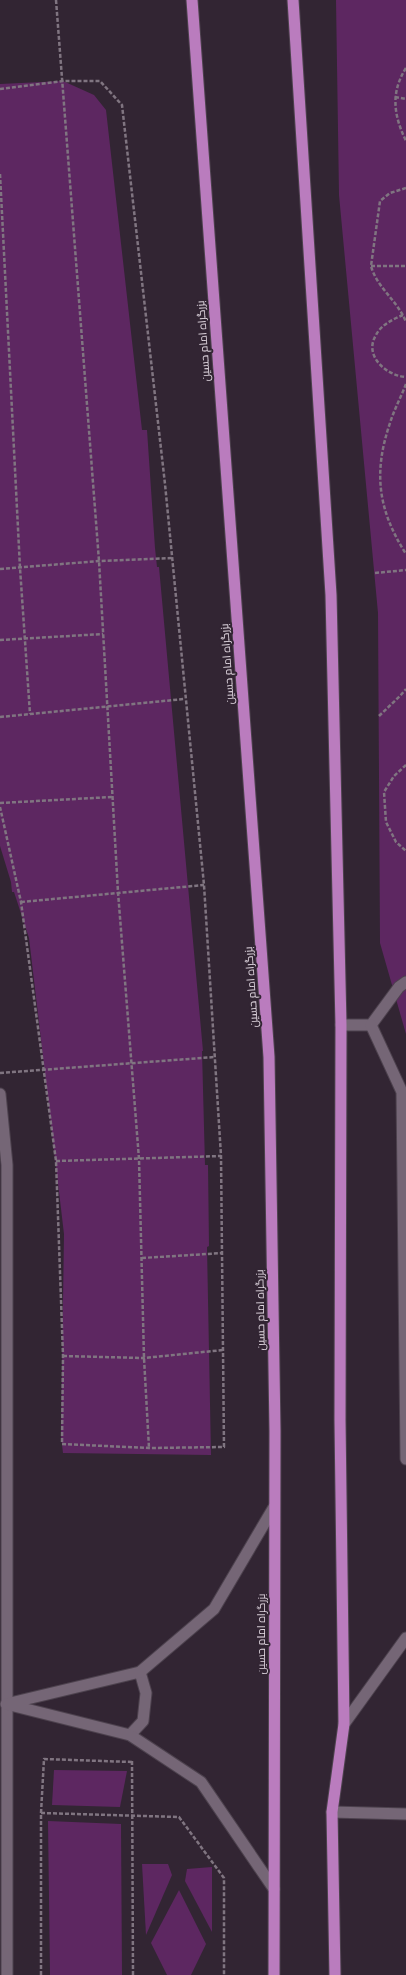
<svg xmlns="http://www.w3.org/2000/svg" width="406" height="1975" font-family="'IBM Plex Sans',Cairo,sans-serif">
<style>
.green{fill:#5d2761}
.lines{fill:none;stroke-linecap:round;stroke-linejoin:round}
.service-casing{stroke:#4d424e;stroke-width:13}
.minor-casing{stroke:#4d424e;stroke-width:13}
.tertiary-casing{stroke:#4d424e;stroke-width:13}
.trunk-casing{stroke:#4d424e;stroke-width:13}
.path{stroke:#807581;stroke-width:2.5;stroke-dasharray:4 2;stroke-linecap:butt}
.service{stroke:#756676;stroke-width:11}
.minor{stroke:#756676;stroke-width:11}
.tertiary{stroke:#756676;stroke-width:11}
.trunk{stroke:#ba7cbe;stroke-width:11}
.labels{text-anchor:middle;stroke-width:4;stroke-linejoin:round;paint-order:stroke}
.street-label{font-size:11px;fill:#e0d7e0;stroke:#322533}
</style>
<rect width="100%" height="100%" fill="#322533"/>
<g class="green">
<path d="M336,0H406V1034L380,943L378,613L339,195Z"/>
<path d="M63,81L94,95L106,110L142,430H147L155,548L157,567H159L203,1051H202L205,1165H208L209,1246L207,1247L211,1455L63,1453L61,1436L64,1234L29,938L14,892H12L11,882L0,846V84Z"/>
<path d="M54,1770L127,1771L120,1807L52,1805Z"/>
<path d="M48,1821L121,1824L122,1975H50Z"/>
<path d="M142,1864H168L172,1875L146,1935Z"/>
<path d="M212,1867V1932L185,1881L187,1869Z"/>
<path d="M179,1890L206,1944L191,1975H167L151,1943Z"/>
</g>
<g class="lines">
<defs>
<g id="service">
<path d="M341,1025H371L399,987L406,982"/>
<path d="M371,1025L402,1092L406,1459"/>
<path d="M344,1724L406,1638"/>
</g>
<g id="minor">
<path d="M0,1094L7,1165V1975"/>
<path d="M332,1812L406,1814"/>
</g>
<g id="tertiary">
<path d="M130,1735L143,1721L146,1693L140,1672"/>
<path d="M274,1889L201,1782L130,1735L6,1704L140,1672L214,1609L274,1507"/>
</g>
<g id="trunk">
<path d="M192,0L269,1057L275,1431L274,1975"/>
<path d="M293,0L331,595L341,1025L340,1420L344,1724L332,1812L335,1975"/>
</g>
</defs>
<use href="#service" class="service-casing"/>
<use href="#minor" class="minor-casing"/>
<use href="#tertiary" class="tertiary-casing"/>
<use href="#trunk" class="trunk-casing"/>
<g class="path">
<path d="M56,0L99,561L118,892L139,1159L144,1358L149,1448"/>
<path d="M406,68C390,93 394,116 406,141"/>
<path d="M0,89L63,81H100L122,105L165,484L204,885L221,1156L224,1447L149,1448L62,1444L63,1356L56,1161L21,902L0,807"/>
<path d="M395,97L406,99"/>
<path d="M0,174L20,568L30,714"/>
<path d="M406,188L390,193L380,201L371,266C377,288 398,301 406,322"/>
<path d="M371,266H406"/>
<path d="M403,315C393,319 381,325 376,335C363,356 387,376 406,377"/>
<path d="M406,384C401,397 394,410 390,423C373,473 378,510 406,554"/>
<path d="M0,569L99,561L172,558"/>
<path d="M375,573L406,570"/>
<path d="M0,640L103,634"/>
<path d="M379,716L400,696L406,689"/>
<path d="M0,717L184,699"/>
<path d="M406,765L394,776L384,792L386,822L396,842L406,851"/>
<path d="M0,803L112,797"/>
<path d="M21,902L204,885"/>
<path d="M0,1073L215,1057"/>
<path d="M56,1161L221,1156"/>
<path d="M142,1258L222,1253"/>
<path d="M63,1356L144,1358L223,1350"/>
<path d="M132,1761L133,1975"/>
<path d="M41,1813L179,1817L224,1878V1975"/>
<path d="M41,1975V1813L44,1759L132,1762"/>
</g>
<use href="#service" class="service"/>
<use href="#minor" class="minor"/>
<use href="#tertiary" class="tertiary"/>
<use href="#trunk" class="trunk"/>
</g>
<g class="labels">
<g class="street-label">
<text transform="translate(203 341) rotate(-94)" y="4">بزرگراه امام حسین</text>
<text transform="translate(227 664) rotate(-94)" y="4">بزرگراه امام حسین</text>
<text transform="translate(251 987) rotate(-94)" y="4">بزرگراه امام حسین</text>
<text transform="translate(260 1310) rotate(-91)" y="4">بزرگراه امام حسین</text>
<text transform="translate(261 1634) rotate(-90)" y="4">بزرگراه امام حسین</text>
</g>
</g>
</svg>
